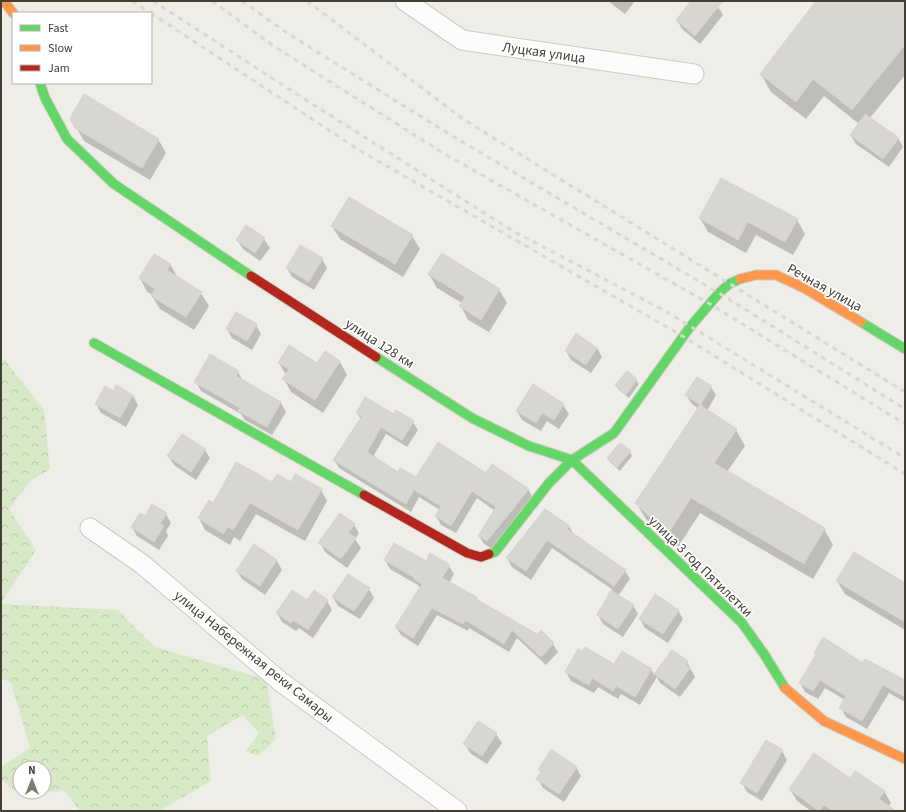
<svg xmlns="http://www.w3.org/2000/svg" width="906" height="812" font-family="'Source Sans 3',sans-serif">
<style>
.forest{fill:url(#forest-crowns);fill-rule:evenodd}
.shadow{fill:#0003;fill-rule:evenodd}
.building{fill:#d8d6d0;stroke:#d6d4cd}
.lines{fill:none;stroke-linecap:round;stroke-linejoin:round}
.street-casing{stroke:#cbc9c3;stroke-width:21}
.fast-casing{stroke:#cecbbe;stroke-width:11}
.slow-casing{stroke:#cecbbe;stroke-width:11}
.jam-casing{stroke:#cecbbe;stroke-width:11}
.street{stroke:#fcfcfc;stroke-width:19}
.fast{stroke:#63d668;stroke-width:9}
.slow{stroke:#ff974d;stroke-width:9}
.jam{stroke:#b3261e;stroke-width:9}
.rail{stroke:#d8d8d7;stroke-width:3;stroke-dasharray:5 5;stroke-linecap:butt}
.labels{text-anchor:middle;stroke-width:3.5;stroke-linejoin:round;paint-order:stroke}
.street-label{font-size:14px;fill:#443f34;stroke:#fff}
</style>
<defs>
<pattern id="forest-crowns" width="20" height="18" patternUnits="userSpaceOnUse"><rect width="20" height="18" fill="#d8e9c7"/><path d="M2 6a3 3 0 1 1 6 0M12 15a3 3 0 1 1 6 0" fill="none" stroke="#bbc9ac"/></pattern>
</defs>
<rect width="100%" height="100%" fill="#eeede8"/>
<g class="forest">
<path d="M1,359L5,360L44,410L50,469L30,481L9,509L36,550L1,603Z"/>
<path d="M1,604L118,610L155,647L266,679L276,739L258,756L246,751L259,733L243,715L207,736L211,781L159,811H80L64,790L20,796L1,779V767L30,748L11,683L1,678ZM20,768H44V792H20Z"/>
</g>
<g class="shadow">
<path d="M608,1H635L625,14Z"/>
<path d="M693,1H711L718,7L723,15L700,44L682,29L677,20Z"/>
<path d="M818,1H905V75L870,118L898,138L903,147L889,167L856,144L851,135L859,124L824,96L806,119L771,92L761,74Z"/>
<path d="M76,127L158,139L166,153L150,180L84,141Z"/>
<path d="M700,218L797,220L805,234L793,255L756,235L746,253L708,232Z"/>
<path d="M332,226L412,236L420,249L403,277L340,239Z"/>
<path d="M246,227L264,239L270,248L260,261L243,249L237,240Z"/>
<path d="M322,259L327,268L314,290L292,277L287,268Z"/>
<path d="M170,264L178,278L201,293L209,306L194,330L160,309L152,296L153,295L147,292L140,278Z"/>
<path d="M429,274L499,290L507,303L489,332L468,320L461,306L462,303L437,288Z"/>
<path d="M256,325L261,334L252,350L232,338L227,329Z"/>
<path d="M597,348L602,357L591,373L571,360L566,351Z"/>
<path d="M325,353L340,362L347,375L323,413L291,392L284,379L286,375L279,363L317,365Z"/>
<path d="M238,372L243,381L281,403L286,412L272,435L245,420L241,414L201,391L196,382Z"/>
<path d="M636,380L639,384L629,398L618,389L616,385Z"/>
<path d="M116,386L133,396L138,405L126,427L101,413L96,404L113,392Z"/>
<path d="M711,387L716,395L707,411L736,430L745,446L727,472L824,529L833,545L813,579L700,513L678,547L646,519L636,503L699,409L692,404L686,395ZM699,400L702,406H700L697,401Z"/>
<path d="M563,405L569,414L559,429L547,421L541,431L522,420L517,411Z"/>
<path d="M357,413L394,415L413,422L418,430L407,447L386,434L373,457L398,474L416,478L486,474L528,489L533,498L492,549L484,544L479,536L495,511L477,498L456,533L441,525L436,516L440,510L419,497L411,512L339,468L334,460L361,419Z"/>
<path d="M205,450L210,458L196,480L174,465L168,456Z"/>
<path d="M630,452L632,456L620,471L610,462L608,458Z"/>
<path d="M291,483L321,490L327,501L305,541L256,514L240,541L234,537L230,545L205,530L199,518L214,504Z"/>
<path d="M166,514L171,523L166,531L168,536L159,550L137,536L132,527L145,518Z"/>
<path d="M354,525L359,533L355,539L361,548L347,568L325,552L320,543Z"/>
<path d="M569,526L574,535L625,571L630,579L618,596L633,605L638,614L623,637L603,624L598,615L613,590L552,548L531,580L512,567L507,558Z"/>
<path d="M254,546L277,561L282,570L265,595L242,579L237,571Z"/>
<path d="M431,554L449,566L454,574L449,583L476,597L479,601L553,644L558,652L546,665L517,638L509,652L469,628L468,631L437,615L418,646L401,635L396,627L420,588L418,585L390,569L385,560L426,562Z"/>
<path d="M837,581L905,584V630L845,594Z"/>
<path d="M369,589L374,598L360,619L338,606L333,597Z"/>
<path d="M327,601L332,610L313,638L299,628L296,631L282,622L277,613L307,602Z"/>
<path d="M678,610L683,619L668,643L645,628L640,619Z"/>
<path d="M672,651L687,662L695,677L680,697L660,683L657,677L640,705L621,694L618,699L598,687L594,693L571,681L566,672L615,666L651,669L654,675Z"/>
<path d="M815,653L864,664L905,681V702L889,693L867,729L846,717L841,708L845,700L825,688L818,699L805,692L800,683L817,656Z"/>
<path d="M478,723L496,734L502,743L487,764L470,753L465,744Z"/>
<path d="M782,751L787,760L762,801L747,792L742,783Z"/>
<path d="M576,767L581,776L564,802L543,788L538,779L541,774L539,770Z"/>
<path d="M850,780L884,791L891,803L887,808L891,811H811L797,801L790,789Z"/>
</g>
<g class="building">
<path d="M691,1H723L695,36L676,20Z"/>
<path d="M816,1H905V45L852,110L813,79L796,102L760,74Z"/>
<path d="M84,94L159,139L142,168L75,128L70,118Z"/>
<path d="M865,114L899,138L883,159L850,135Z"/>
<path d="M721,178L798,219L785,242L748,222L738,240L699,218Z"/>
<path d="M349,197L413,235L395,264L331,226Z"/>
<path d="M246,225L265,238L255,253L236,240Z"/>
<path d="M300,245L323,258L309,282L286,268Z"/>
<path d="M442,253L500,289L481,320L459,306L465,297L428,274Z"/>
<path d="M154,254L171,264L167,270L202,292L186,317L151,296L155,289L139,278Z"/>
<path d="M236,312L257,324L247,341L226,329Z"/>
<path d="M576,333L597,348L586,365L565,351Z"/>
<path d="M289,345L317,363L325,351L340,361L315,400L282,379L289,369L278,363Z"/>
<path d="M210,354L239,371L236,376L281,402L267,427L238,411L240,408L194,382Z"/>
<path d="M627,371L637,379L626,395L615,385Z"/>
<path d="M697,377L712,386L700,405L685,395Z"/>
<path d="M533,384L564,404L554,420L542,413L536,423L516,411Z"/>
<path d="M116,385L133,395L120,418L95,404L105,386L113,391Z"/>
<path d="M365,397L394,414L396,410L414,421L402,440L381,427L367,452L398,472L400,468L416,477L438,442L486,473L492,464L529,489L487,541L478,536L496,507L472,491L451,526L435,516L441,506L414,490L406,504L333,460L362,416L356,413Z"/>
<path d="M700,405L737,429L714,463L825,528L804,564L691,498L669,532L656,523L635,503Z"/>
<path d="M182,434L206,449L191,472L167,456Z"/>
<path d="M621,443L631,451L617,467L607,458L617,446Z"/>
<path d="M236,462L272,482L277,474L291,482L295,474L322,489L298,530L250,503L233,530L228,527L223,534L198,518L209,500L213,503Z"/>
<path d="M152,504L167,513L160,524L164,526L154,542L131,527L140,513L145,516Z"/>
<path d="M545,509L570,526L567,529L626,570L614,586L547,540L526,571L506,558Z"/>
<path d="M340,513L355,524L348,533L356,538L341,559L318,543Z"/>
<path d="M394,543L426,561L430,553L450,565L442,578L477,597L476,599L537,634L541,630L554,643L541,657L512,630L504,644L465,620L463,624L432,608L413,638L395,627L422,584L414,579L415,578L384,560Z"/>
<path d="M254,544L277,560L260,586L236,571Z"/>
<path d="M854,552L905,583V622L836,581Z"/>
<path d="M348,574L370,588L354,611L332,597Z"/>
<path d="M292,590L307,600L314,590L328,600L308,630L293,620L291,623L276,613Z"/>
<path d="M611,590L634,605L618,629L597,615Z"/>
<path d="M655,594L679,610L663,634L639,619Z"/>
<path d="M823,637L863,663L865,659L905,680V697L883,685L862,721L839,708L846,696L820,680L813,691L799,683L816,654L814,653Z"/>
<path d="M585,647L614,664L622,651L652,669L635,697L616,686L613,691L592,678L589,685L565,672L578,649L582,651Z"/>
<path d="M672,650L688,661L686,665L690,668L675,689L654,674Z"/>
<path d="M478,721L497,733L482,756L463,744Z"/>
<path d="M766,740L783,750L757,793L740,783Z"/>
<path d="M551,749L577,767L559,794L536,779L541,772L538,770Z"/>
<path d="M814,753L850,778L855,771L885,791L879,799L896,811H833L824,805L819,811L789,789Z"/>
</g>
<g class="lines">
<defs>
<g id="street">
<path d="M405,1L462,40L694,74"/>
<path d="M90,528L142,564L281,682L457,811"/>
</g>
<g id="fast">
<path d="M40,83L45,98L67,139L114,184L251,276"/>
<path d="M861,322L905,349"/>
<path d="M94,343L364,495"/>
<path d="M376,357L472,418L529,446L572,460L742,623L764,654L785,688"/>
<path d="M489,554L495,552L549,483L572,460L614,433L690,327L719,293L729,284L740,279"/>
</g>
<g id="slow">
<path d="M4,1L13,13"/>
<path d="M740,279L756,275H776L804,288L861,322"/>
<path d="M785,688L824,721L905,759"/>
</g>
<g id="jam">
<path d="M251,276L376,357"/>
<path d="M364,495L467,553L481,557L489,554"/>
</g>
</defs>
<use href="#street" class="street-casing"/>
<use href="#fast" class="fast-casing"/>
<use href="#slow" class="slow-casing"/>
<use href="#jam" class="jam-casing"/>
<use href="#street" class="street"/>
<use href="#fast" class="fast"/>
<use href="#slow" class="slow"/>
<use href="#jam" class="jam"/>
<g class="rail">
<path d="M132,1L150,13"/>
<path d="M153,1L306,100L513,231L667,312L905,458"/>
<path d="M212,1L275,47L443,153L710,304L905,424"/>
<path d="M242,1L287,33L454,137L719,293L905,409"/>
<path d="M307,1L463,119L905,392"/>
<path d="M151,13L359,150L684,337L905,474"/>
</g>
</g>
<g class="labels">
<g class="street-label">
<text transform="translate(544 52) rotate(8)" y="5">Луцкая улица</text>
<text transform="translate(825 287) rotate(29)" y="5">Речная улица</text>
<text transform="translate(380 343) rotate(33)" y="5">улица 128 км</text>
<text transform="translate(701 566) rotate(44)" y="5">улица 3 год Пятилетки</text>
<text transform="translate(254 656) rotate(39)" y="5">улица Набережная реки Самары</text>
</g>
</g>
<rect width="906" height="812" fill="none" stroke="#443f34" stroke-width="4"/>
<rect x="12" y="12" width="140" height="72" fill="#ffffff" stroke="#b4b2ae"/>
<rect x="20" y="25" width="20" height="6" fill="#63d668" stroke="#b4b2ae"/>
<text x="48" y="32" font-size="12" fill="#443f34">Fast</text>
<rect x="20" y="45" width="20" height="6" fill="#ff974d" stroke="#b4b2ae"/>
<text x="48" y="52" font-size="12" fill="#443f34">Slow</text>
<rect x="20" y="65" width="20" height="6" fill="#b3261e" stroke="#b4b2ae"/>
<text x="48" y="72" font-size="12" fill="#443f34">Jam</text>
<g transform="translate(32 780)"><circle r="19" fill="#ffffff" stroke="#b4b2ae"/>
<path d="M0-3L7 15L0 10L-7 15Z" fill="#807c73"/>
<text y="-6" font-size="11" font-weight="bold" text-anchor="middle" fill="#443f34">N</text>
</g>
</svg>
